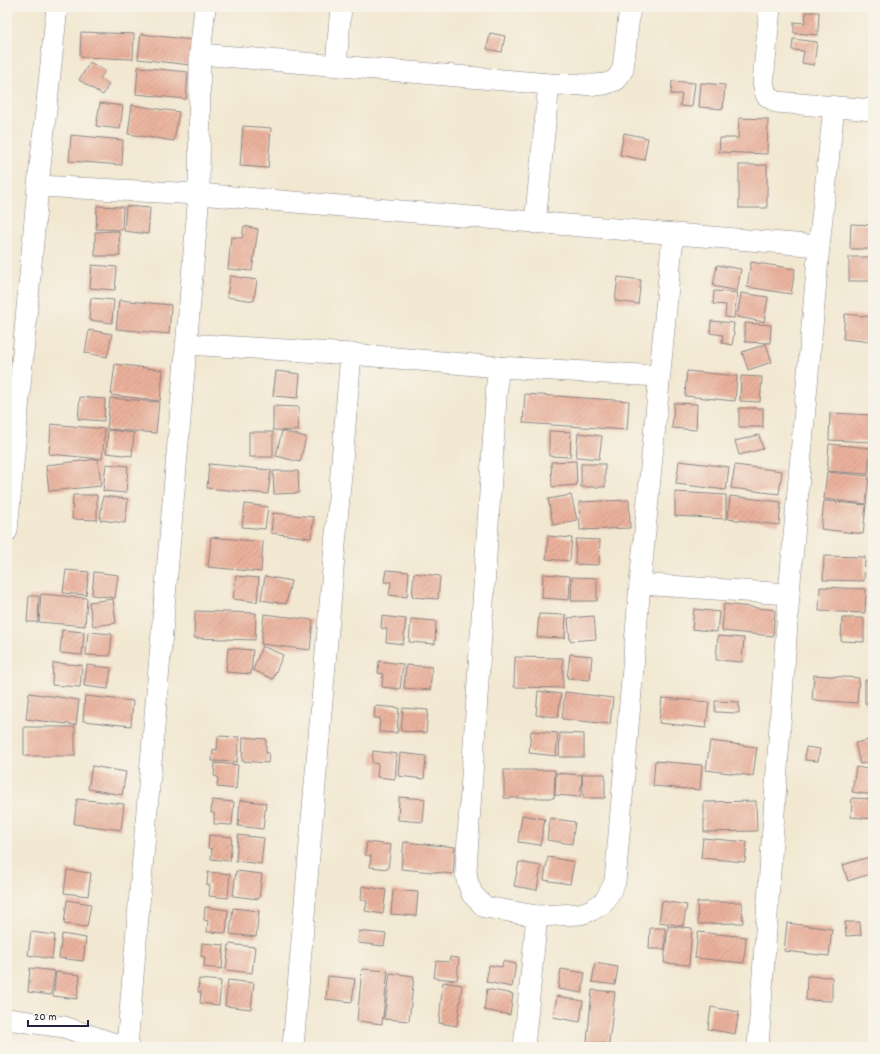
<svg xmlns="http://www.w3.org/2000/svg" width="880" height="1054" font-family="Dekko,sans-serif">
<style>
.building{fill:url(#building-hatch)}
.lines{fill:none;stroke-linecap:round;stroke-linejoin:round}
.minor-casing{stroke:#8a8586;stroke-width:22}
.minor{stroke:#fff;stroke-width:21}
</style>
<defs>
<pattern id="building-hatch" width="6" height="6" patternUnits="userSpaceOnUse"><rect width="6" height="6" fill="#eab19b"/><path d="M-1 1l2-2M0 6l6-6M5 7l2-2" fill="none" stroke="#c89886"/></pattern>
</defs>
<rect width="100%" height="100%" fill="#f7f3e8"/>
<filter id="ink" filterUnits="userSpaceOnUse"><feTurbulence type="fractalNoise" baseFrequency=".025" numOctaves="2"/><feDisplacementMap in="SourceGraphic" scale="8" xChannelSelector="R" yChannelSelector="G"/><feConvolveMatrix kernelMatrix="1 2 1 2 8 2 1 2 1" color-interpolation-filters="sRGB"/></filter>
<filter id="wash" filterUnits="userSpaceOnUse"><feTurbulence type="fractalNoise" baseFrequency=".012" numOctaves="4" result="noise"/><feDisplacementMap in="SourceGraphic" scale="16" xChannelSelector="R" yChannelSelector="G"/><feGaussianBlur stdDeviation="0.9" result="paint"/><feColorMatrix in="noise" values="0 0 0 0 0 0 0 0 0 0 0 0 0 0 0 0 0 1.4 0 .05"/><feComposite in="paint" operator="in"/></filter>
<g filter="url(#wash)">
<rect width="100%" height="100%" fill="#f2e8d1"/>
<g id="blocks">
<g class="building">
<path d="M806,12H819L818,35L794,33V22L805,23Z"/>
<path d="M81,32L134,34L133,59L80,57Z"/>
<path d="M490,33L505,36L502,52L487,49Z"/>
<path d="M141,34L193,40L190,65L138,59Z"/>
<path d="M793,39L817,42L814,65L802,63L804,51L792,50Z"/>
<path d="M90,62L105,71L100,79L109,84L103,95L79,80Z"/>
<path d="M138,67L188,72L186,99L136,94Z"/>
<path d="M672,81L695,83L692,107L680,106L682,94H671Z"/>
<path d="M701,83L725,85L723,109L699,107Z"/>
<path d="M100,103L123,106L120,129L96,126Z"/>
<path d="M132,105L179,112L174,141L128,134Z"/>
<path d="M739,118L768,119L767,154L719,152L720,138H738Z"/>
<path d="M243,126L271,128L268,168L240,166Z"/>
<path d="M624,133L648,138L644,160L620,155Z"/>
<path d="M71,135L123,140L122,165L69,161Z"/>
<rect x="739" y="165" width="28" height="43"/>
<path d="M97,206L123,207L122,230L96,229Z"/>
<path d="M126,206L150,208L148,234L124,231Z"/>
<path d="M851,224L873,225V249H850Z"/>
<path d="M244,226L258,229L252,271L228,269L231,237L242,238Z"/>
<path d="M119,231L120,256H95V232Z"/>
<rect x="849" y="257" width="24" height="24"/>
<path d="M751,262L795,269L791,294L747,287Z"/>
<path d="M92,265L117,267L115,290L90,288Z"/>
<path d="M717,265L741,269L737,291L713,286Z"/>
<path d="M230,276L257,280L254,301L227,297Z"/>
<path d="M618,277L641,280L638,304L615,301Z"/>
<path d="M714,291L737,293L734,318L725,317L726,305L713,304Z"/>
<path d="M741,293L768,297L764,322L737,317Z"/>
<path d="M91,298L114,300L112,323L89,320Z"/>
<path d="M119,300L171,305L169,334L116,329Z"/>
<path d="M845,314L873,317V342L843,339Z"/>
<path d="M711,321L734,323L733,332L734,333L732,345L722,343L723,335L710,333Z"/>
<path d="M745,323L771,325L770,343L745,342Z"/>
<path d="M89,330L112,334L107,357L85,353Z"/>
<path d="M766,344L772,362L748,370L742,352Z"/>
<path d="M115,364L163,370L160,401L111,395Z"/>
<path d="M276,371L300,374L298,398L273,396Z"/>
<path d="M687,371L737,376L735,401L685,396Z"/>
<path d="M741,376L762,377L760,402L740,401Z"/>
<path d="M525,394L629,401L627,430L523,423Z"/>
<path d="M80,397L105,399L104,421L78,419Z"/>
<path d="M110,398L159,402L156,433L107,429Z"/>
<path d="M674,403L697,404L696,430L672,428Z"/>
<path d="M273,406L299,407L298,431L273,430Z"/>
<rect x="739" y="408" width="24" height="19"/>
<path d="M830,413L871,415V442L829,440Z"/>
<path d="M51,424L105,429L102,459L49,454Z"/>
<path d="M108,430L134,433L132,456L106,453Z"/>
<path d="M282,431L306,437L300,462L276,456Z"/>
<path d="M549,431L571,432L570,457L549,456Z"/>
<rect x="249" y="432" width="24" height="25"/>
<path d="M578,433L602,436L599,459L576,457Z"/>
<path d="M759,435L763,449L739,455L735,441Z"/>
<path d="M829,444L870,448L868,474L827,471Z"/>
<path d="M98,459L101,486L49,491L46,465Z"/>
<path d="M576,461L577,485L552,487L551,462Z"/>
<path d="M679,461L729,467L726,490L676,484Z"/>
<path d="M106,464L128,466L126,493L103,491Z"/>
<path d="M209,464L271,470L268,494L207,488Z"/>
<rect x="581" y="464" width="24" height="23"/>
<path d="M735,465L782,471L779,494L731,488Z"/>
<path d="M273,471H298L299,493L274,494Z"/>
<path d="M827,472L869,476L866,504L824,499Z"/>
<path d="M675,492L726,495V519L675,516Z"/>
<path d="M73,495H97V520L72,519Z"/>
<path d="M571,495L577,520L553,525L548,499Z"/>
<path d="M103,496L128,499L125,523L100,520Z"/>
<path d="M730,496L781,502L779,525L728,519Z"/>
<path d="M629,500L630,528L580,530L579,502Z"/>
<path d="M824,501L866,505L863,534L821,529Z"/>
<path d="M245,504L268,507L265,529L242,527Z"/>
<path d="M273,513L314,517L311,538L271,533Z"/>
<path d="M548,536L572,538L570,561L546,559Z"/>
<path d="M211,537L263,542L261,572L208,567Z"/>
<path d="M576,539L600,540L599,565L575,564Z"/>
<path d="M824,556L865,557L864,581L823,580Z"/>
<path d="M66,570L89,572L86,595L63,593Z"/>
<path d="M386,570L409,572L407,597L389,595L391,582H384Z"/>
<path d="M94,572L118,575L115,598L92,595Z"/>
<path d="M414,573L440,576L438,599L412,597Z"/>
<path d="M543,574L570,576L569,600L542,598Z"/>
<path d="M236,576L259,578L257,602L233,599Z"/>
<path d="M265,576L291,581L286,604L261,600Z"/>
<path d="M572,577L597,578V601H571Z"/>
<path d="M820,587L866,589L865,613L819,611Z"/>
<path d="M41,594L87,598L85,626L39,622Z"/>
<path d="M29,596H39L38,622H27Z"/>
<path d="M113,599L116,623L93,626L89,602Z"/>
<path d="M724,604L775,610L773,636L722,631Z"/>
<path d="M694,609L719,612L717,632L692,629Z"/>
<path d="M195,611L256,613L255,640L194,638Z"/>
<path d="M264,614L313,620L310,650L261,644Z"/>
<path d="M539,614L566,615L565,638L537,637Z"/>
<path d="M382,616L406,619L403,644L386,642L387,629L381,628Z"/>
<path d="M594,616L596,639L570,641L568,618Z"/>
<path d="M842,618H864V642L841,641Z"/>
<path d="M411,619L436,621L435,644L409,642Z"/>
<path d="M62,630L84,632L82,655L60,653Z"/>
<path d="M88,632L112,634L110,656L86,655Z"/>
<path d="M718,636L744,638L742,662L716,660Z"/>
<path d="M262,646L283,655L273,679L253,670Z"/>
<path d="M228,648L253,650L251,674L226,672Z"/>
<path d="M570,654L592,656L590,680L567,678Z"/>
<path d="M515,657L563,658V688L514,687Z"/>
<path d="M379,661L403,664L400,689L382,687L383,674L378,673Z"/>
<path d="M53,663L82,665L80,687L52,685Z"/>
<path d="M87,665L111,668L108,689L84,686Z"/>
<path d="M406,665L432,667L430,690L404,688Z"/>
<path d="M814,675L859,678L857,703L812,700Z"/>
<path d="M865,680H873V704L865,703Z"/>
<path d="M538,691L561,694L558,717L536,715Z"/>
<path d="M565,692L613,698L610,724L562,719Z"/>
<path d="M29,693L79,700L76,725L26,719Z"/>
<path d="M85,696L133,701L131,726L83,721Z"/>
<path d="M662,698L709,702L706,728L659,723Z"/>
<path d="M715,701L739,702V713L715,712Z"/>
<path d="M375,706L399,708L397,733L379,732L380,718H374Z"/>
<path d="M403,708L428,710L426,733L401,731Z"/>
<rect x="24" y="727" width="51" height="29"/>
<path d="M531,731L558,733L556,756L529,753Z"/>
<path d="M560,733L584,734V757H559Z"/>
<path d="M218,736L239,737L237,762L212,761L213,749L217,750Z"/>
<path d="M243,737L266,739V753H269L268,763L242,761Z"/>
<path d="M873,739V762L860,764L855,743Z"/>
<path d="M710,741L757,747L753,776L706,770Z"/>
<path d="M806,747L820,749L818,761L805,760Z"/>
<path d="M373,751L397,754L395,779L377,777L378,764L372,763Z"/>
<path d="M400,753L426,756L424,779L398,776Z"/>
<path d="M655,761L702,765L700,790L653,786Z"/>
<path d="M215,763L238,765L236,789L217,787L218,777L214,776Z"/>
<path d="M92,766L126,772L122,795L88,789Z"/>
<path d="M856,767L873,770V795L852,792Z"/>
<path d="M504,770H555L554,798H504Z"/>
<path d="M556,773L582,775L580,797L555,795Z"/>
<path d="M582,774H605V798H583Z"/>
<path d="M399,797L425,799L423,822L398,820Z"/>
<path d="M852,798L873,799V819L851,817Z"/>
<path d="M77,799L124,804L121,830L74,824Z"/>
<path d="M212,800L234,802L232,825L214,824V813H211Z"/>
<path d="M240,800L266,803L263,829L238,826Z"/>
<path d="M756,801L757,831L704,832V802Z"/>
<path d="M522,815L545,819L540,845L518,842Z"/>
<path d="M550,818L575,822L572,844L547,840Z"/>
<path d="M209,835L232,837L230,861L211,859L212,849L208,848Z"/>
<path d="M238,835L264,838L261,864L236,861Z"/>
<path d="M703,838L747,842L745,862L701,858Z"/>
<path d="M367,842L391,845L388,869L370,867L371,856L365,855Z"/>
<path d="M404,842L455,847L453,874L401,869Z"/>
<path d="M548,857L574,862L570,884L544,880Z"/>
<path d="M869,857L873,869V873L848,881L843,865Z"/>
<path d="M519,862L541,866L537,890L514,886Z"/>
<path d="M67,870L91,873L88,896L64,893Z"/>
<path d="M236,871L262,874L259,899L233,896Z"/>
<path d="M208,872L230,874L228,898L209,896L210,885H207Z"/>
<path d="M362,886L386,890L383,914L365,911L367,901L361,900Z"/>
<path d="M393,890L418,892L416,916L391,914Z"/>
<path d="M67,900L91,904L87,927L64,924Z"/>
<path d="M662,901L687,905L683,926L659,922Z"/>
<path d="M697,902H742L743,923L698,924Z"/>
<path d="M205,907L228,910L226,933L207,932L208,921L204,920Z"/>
<path d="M233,908L259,911L256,937L230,934Z"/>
<path d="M845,922H860L861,935L846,936Z"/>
<path d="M787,923L832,929L829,956L784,951Z"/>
<path d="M668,926L692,928L689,965L664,963Z"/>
<path d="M650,928H665V949H649Z"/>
<path d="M359,931L386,934L384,946L358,943Z"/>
<path d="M31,932L55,935L52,959L28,955Z"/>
<path d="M698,932L746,937L744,963L695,958Z"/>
<path d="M62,934L86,938L83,961L59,958Z"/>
<path d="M202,943L224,945L222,969L204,967L205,957L201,956Z"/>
<path d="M229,944L255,947L252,973L226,970Z"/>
<path d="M450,957L459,958L457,980L434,978L436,961L449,962Z"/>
<path d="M503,961L516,964L512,987L486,982L489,965L502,967Z"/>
<path d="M595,963L618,967L615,985L592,982Z"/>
<path d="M30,968L55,971L51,995L28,992Z"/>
<path d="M362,969L388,971L382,1024L357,1021Z"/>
<path d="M561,969L585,973L582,993L558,989Z"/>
<path d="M56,972L80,975L77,999L53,996Z"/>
<path d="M390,973L414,976L409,1021L384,1019Z"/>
<path d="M328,976L355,979L352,1002L326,999Z"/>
<path d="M807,976L832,977V1001L806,1000Z"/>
<path d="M199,979L221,981L219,1005L200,1003L201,992H198Z"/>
<path d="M228,980L254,983L251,1009L225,1006Z"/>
<path d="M443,982L462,985L457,1026L439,1023Z"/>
<path d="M487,989L513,994L510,1015L484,1010Z"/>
<path d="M592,990L615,992L609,1044L587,1042Z"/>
<path d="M557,996L583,1001L580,1022L553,1017Z"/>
<path d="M711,1007L739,1012L735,1034L708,1029Z"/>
</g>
</g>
</g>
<g filter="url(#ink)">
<use href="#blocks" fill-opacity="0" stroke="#8a8586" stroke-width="1"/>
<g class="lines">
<defs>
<g id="minor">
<path d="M770,7L763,82L766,95L776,102L873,110"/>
<path d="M200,54L549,84L595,85L605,84L616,80L623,69L630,7"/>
<path d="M336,65L341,7"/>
<path d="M38,186L199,194L819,246"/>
<path d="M535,223L549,84"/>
<path d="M186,344L351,354L498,367L659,376"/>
<path d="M498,367L466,870L467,880L472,894L485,907L537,916L580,914L592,910L605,901L615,882L640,584L673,234"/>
<path d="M7,531L38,186L57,7"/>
<path d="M640,584L789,594"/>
<path d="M7,1019L64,1027L124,1047"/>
<path d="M127,1047L199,194L200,54L205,7"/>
<path d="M293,1047L351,354"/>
<path d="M524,1047L537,916"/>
<path d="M758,1047L789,594L819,246L834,107"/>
</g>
</defs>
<use href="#minor" class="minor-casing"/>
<use href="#minor" class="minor"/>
</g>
</g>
<rect width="880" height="1054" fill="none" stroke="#f7f3e8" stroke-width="24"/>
<path d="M28 1020v6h60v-6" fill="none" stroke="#22223b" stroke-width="2"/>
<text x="34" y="1020" font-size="12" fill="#22223b" stroke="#f7f3e8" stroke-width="3" paint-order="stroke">20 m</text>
</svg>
